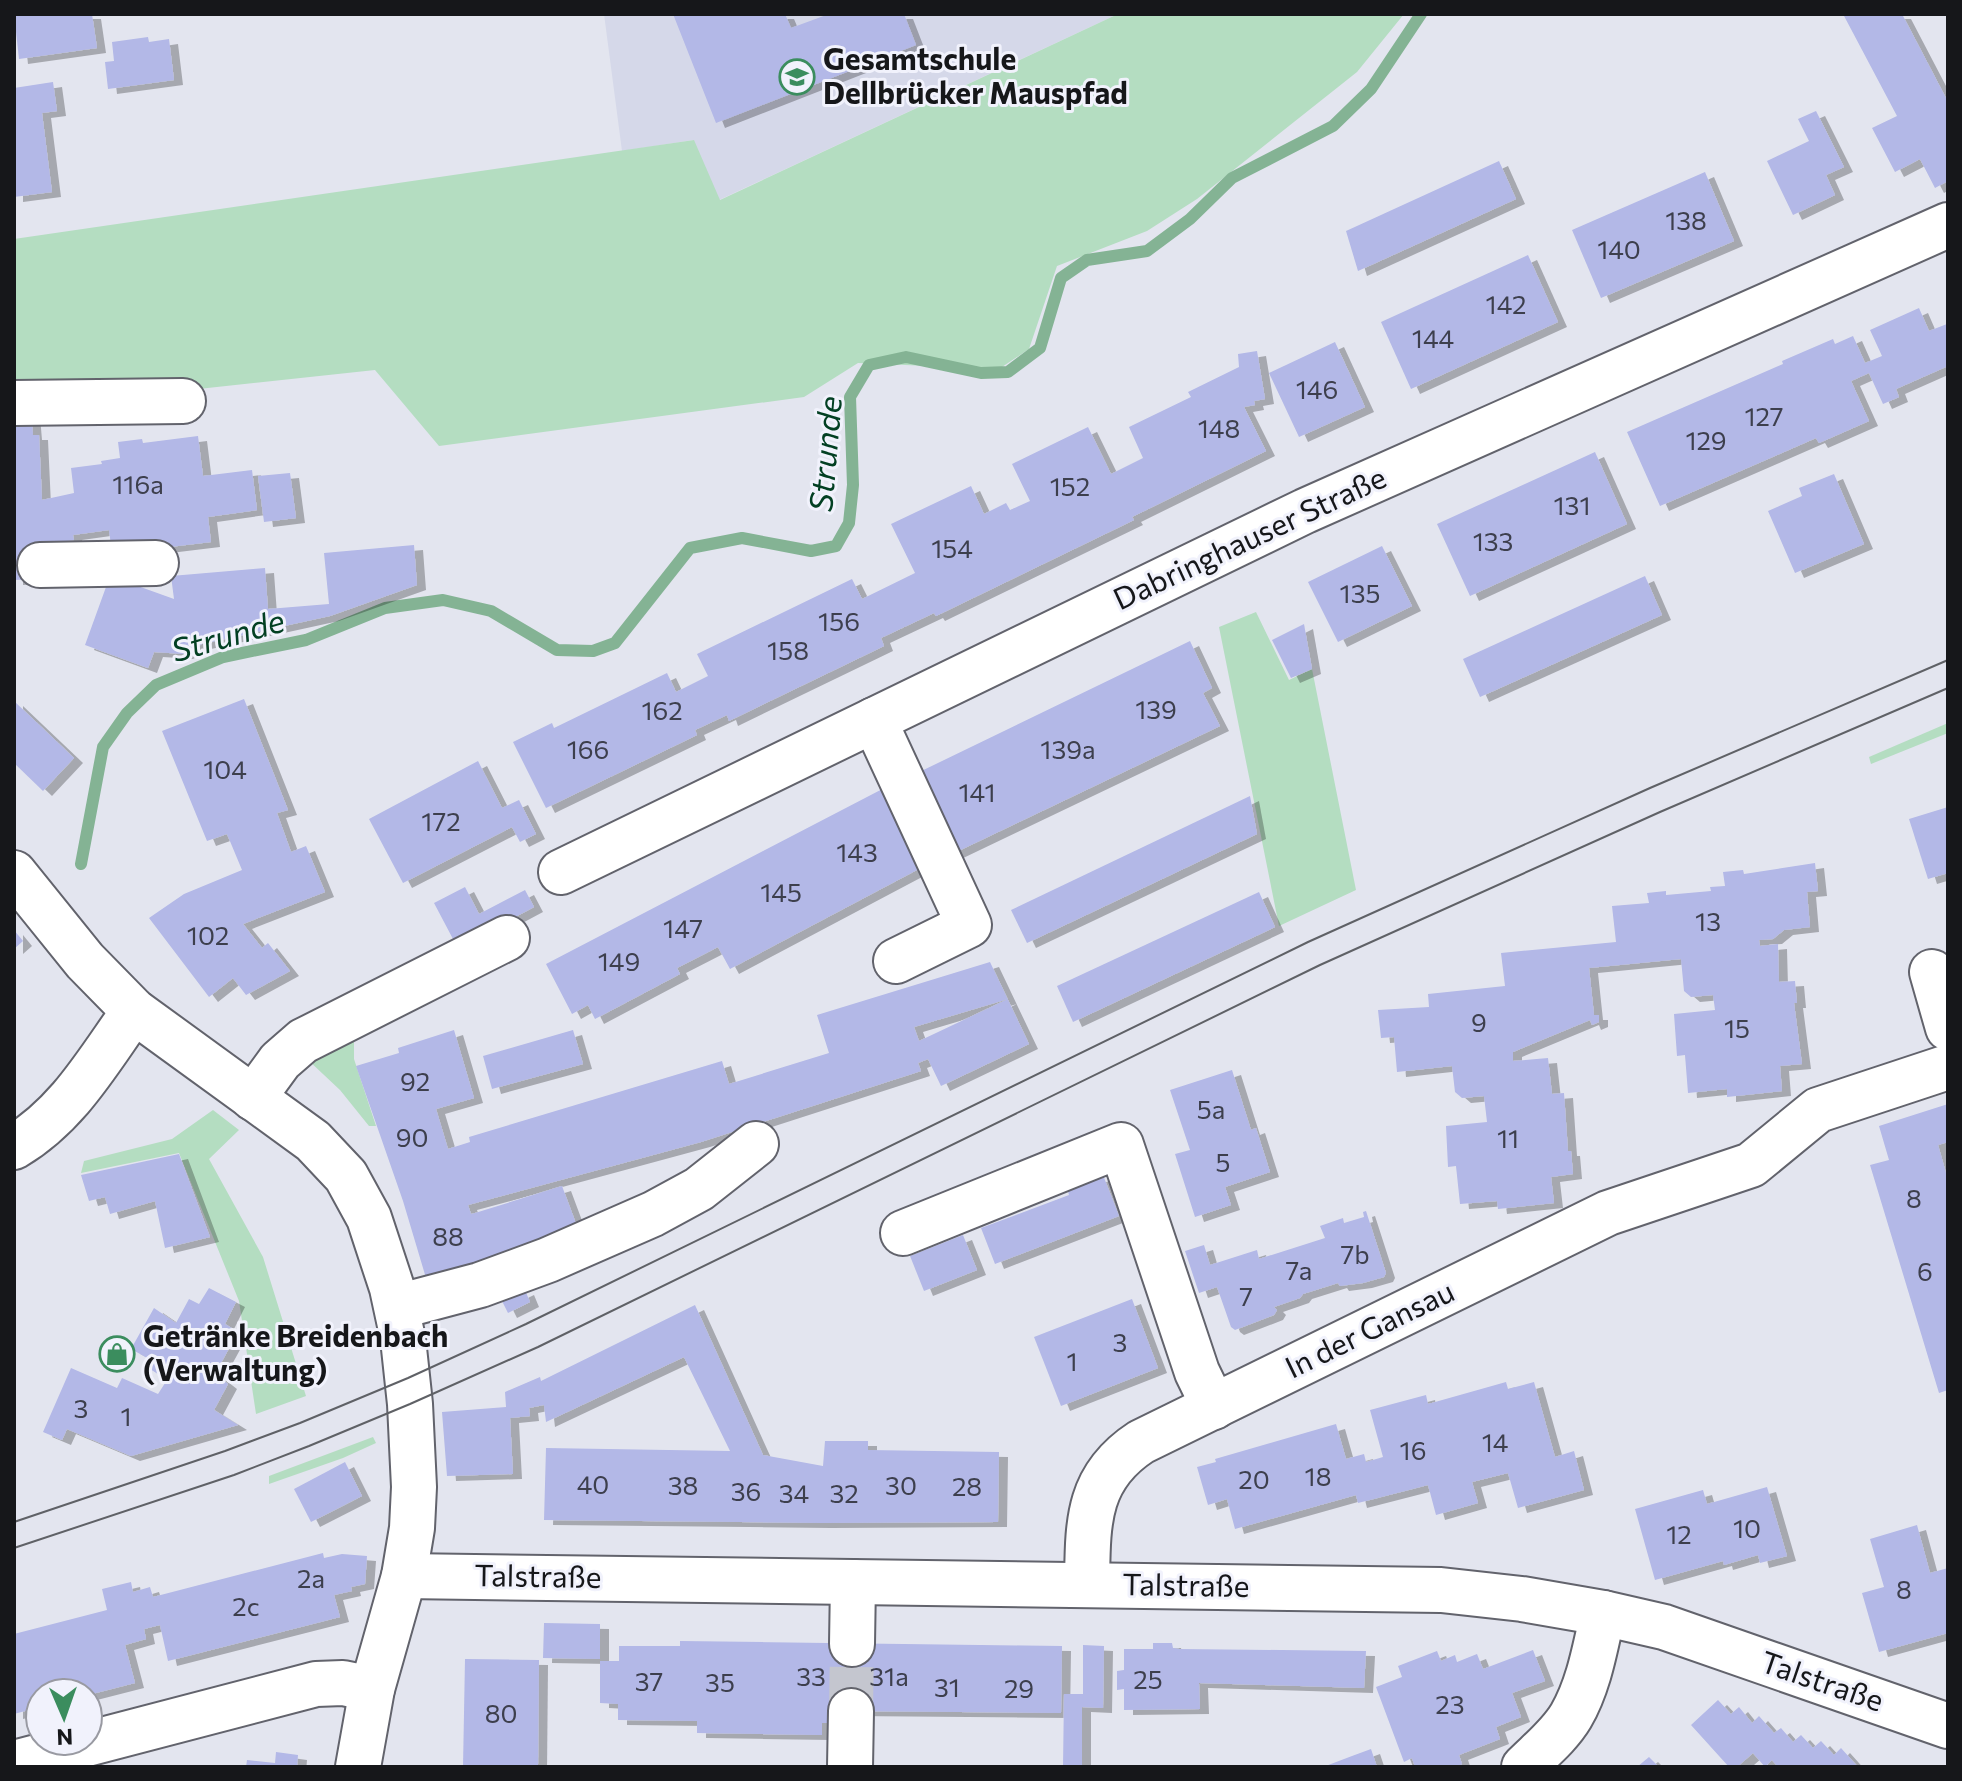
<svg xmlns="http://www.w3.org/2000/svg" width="1962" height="1781" font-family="Commissioner,sans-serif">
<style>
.built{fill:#d5d8e9}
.green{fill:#b4ddc1}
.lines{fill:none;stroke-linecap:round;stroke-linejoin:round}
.stream{stroke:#84b394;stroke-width:12}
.building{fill:#b3b8e7;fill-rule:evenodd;filter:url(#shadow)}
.minor-tunnel{stroke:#c4c6cf;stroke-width:44;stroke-dasharray:44 22;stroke-linecap:butt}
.minor-casing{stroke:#62636c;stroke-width:48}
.minor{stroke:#fff;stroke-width:44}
.tram{stroke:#5f6166;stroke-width:2}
.labels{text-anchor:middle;stroke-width:6;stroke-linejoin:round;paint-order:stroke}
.number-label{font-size:26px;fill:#3d3f4d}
.poi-label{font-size:30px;font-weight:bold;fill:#16171a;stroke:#f1f2fc;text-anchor:start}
.street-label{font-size:30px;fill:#16171a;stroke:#f1f2fc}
.water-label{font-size:32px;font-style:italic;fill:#034023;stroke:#f1f2fc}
</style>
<defs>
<filter id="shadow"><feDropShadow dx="9" dy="5" stdDeviation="0" flood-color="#0004"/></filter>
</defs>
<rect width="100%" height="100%" fill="#e3e5ef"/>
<path class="built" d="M604,14H1118L719,200L693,140L622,151Z"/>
<g class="green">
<path d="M1118,14H1404L1357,72L1197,199L1147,231L1057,266L1029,349L999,369L858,363L804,397L439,446L375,370L14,409V239L694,140L720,200Z"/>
<path d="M1256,612L1289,680L1312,669L1356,890L1279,926L1219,627Z"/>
<path d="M1948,723V733L1871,764L1869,757Z"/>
<path d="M354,1033V1059L376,1126H369L340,1090L307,1059Z"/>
<path d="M213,1110L239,1130L209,1159L263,1257L306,1396L256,1414L239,1301L179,1153L81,1173L84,1161L172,1139Z"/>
<path d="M373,1437L376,1443L343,1458L269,1484V1476Z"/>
</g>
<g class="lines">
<path class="stream" d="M81,864L103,747L127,713L156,685L223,657L306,640L385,608L443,600L491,611L557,650L593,651L615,643L690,548L742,538L811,551L836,546L849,523L853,485L850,397L869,365L906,357L981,373L1008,372L1040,348L1061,278L1087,260L1147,251L1190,219L1232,178L1333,126L1371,89L1421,14"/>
</g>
<g class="building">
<path d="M14,14H92L97,48L19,59Z"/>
<path d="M673,14H785L791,28L829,14H904L916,45L716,123Z"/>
<path d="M1843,14H1902L1948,102V181L1935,188L1920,159L1895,172L1872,128L1897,116Z"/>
<path d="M148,37L149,42L169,39L174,80L108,89L105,62L114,61L112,42Z"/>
<path d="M53,82L57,111L42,113L52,192L14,197V88Z"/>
<path d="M1816,111L1844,167L1826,175L1835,195L1793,215L1767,161L1809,141L1798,119Z"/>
<path d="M1499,161L1516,199L1358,271L1346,231Z"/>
<path d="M1705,172L1734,241L1601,298L1572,230Z"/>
<path d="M1528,255L1558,322L1411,389L1381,322Z"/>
<path d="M1919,308L1929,331L1947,324L1948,366L1896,389L1899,397L1883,404L1869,373L1851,381L1869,421L1819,443L1816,438L1660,506L1627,432L1783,364L1782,361L1833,339L1835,344L1853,336L1865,363L1882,356L1870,330Z"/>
<path d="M1335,342L1365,407L1299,437L1269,373Z"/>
<path d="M1257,351L1265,399L1254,401L1255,405L1244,407L1266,451L1132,517L1134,520L936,616L934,613L881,638L884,646L729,721L727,715L695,730L697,735L546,808L513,742L552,723L554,728L667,673L676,692L708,676L697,654L852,579L862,599L915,573L891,524L971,486L984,514L1006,503L1010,510L1030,501L1012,464L1088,427L1111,474L1143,458L1129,427L1191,397L1188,392L1239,367L1238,354Z"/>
<path d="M31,411L33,435H39L42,500L74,493L71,468L102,464L101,461L120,458L118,442L142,439L143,443L198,436L203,476L252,470L257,510L208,517L211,542L112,554L109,530L73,535L74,540L35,546L40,579L14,580V412Z"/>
<path d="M1595,452L1627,524L1470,596L1437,524Z"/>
<path d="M290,473L296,518L264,522L258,476Z"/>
<path d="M1834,474L1864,544L1795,573L1768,511L1802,496L1799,488Z"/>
<path d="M414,545L417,585L330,616L202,644L184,654L154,652L148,668L85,645L110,576L174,599L171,576L265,568L268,609L329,604L324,553Z"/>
<path d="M1382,546L1412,606L1338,642L1308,582Z"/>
<path d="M1645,576L1662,615L1480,697L1463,659Z"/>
<path d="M1304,624L1312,669L1291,678L1272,640Z"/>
<path d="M1190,641L1212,688L1203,693L1220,726L948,856L909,777Z"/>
<path d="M244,699L288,810L277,813L291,852L306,846L325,892L243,924L262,948L268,943L290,971L246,995L233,978L209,997L149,918L184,894L242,870L227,834L207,841L162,731Z"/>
<path d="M14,701L74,758L43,791L14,763Z"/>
<path d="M478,761L502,808L519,800L536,834L520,842L512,827L403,883L369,819Z"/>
<path d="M892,784L932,862L730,969L718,947L677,968L680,974L595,1019L588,1005L572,1014L546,964Z"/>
<path d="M1250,796L1257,834L1027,943L1011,910Z"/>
<path d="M1948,807V873L1928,879L1909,819Z"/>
<path d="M1815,863L1818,891L1807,892L1810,927L1784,930L1773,939L1759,940L1760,946L1778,944L1779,982L1795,981L1797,1003H1794L1802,1064L1780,1066L1782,1091L1727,1097V1089L1688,1093L1685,1055L1677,1056L1674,1014L1715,1010L1713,995L1691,997L1684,991L1681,959L1589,968L1594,1015H1599V1022L1592,1025L1590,1020L1513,1052V1061L1548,1058L1552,1094L1564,1093L1568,1151H1571L1573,1174L1551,1177L1554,1203L1498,1209L1497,1201L1460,1204L1456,1166L1448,1167L1446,1126L1487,1122L1484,1096L1462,1098L1455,1092L1452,1066L1397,1072L1394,1037L1381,1038L1378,1010L1429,1007L1428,994L1505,986L1501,953L1616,942L1612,906L1649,903L1647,893L1666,891V895L1711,891L1710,887L1725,886L1723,872L1743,870L1744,874Z"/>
<path d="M465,887L479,914L525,890L534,907L489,931L484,923L453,939L434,903Z"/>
<path d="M1259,892L1275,927L1073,1022L1057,986Z"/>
<path d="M14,930L23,941L14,949Z"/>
<path d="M990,962L1029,1044L941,1086L928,1059L918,1063L921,1071L701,1142L468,1205L471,1214L475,1213L562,1186L578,1229L426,1278L403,1201L356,1066L399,1053L398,1048L454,1030L474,1098L436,1109L448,1149L470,1142L469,1137L722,1061L729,1084L829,1053L817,1015ZM1008,999L919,1041L914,1027Z"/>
<path d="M573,1030L583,1064L492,1089L483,1056Z"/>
<path d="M1232,1070L1251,1130L1256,1128L1270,1172L1225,1187L1231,1205L1195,1217L1175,1154L1190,1150L1170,1090Z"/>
<path d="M1948,1104V1142L1938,1145L1948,1180V1390L1939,1393L1870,1165L1889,1160L1879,1126Z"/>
<path d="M179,1154L210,1237L165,1248L155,1201L110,1214L105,1197L89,1201L81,1175Z"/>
<path d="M1103,1175L1119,1216L995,1264L981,1228L1069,1195L1067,1188Z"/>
<path d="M1366,1211L1386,1273L1384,1277L1363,1283L1340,1286L1338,1283L1303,1294L1300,1298L1274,1307L1277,1310L1274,1315L1235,1330L1231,1327L1217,1287L1199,1293L1185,1251L1204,1245L1210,1265L1257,1250L1259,1259L1325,1238L1320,1226L1343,1218L1344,1223L1364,1217L1363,1212Z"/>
<path d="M963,1235L977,1270L924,1291L910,1256Z"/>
<path d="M209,1288L236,1302L225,1324L238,1332L215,1374L228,1384L214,1410L238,1425L131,1456L67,1429L62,1440L43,1432L71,1368L117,1388L122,1378L158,1394L167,1380L147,1367L151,1360L131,1349L154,1308L176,1323L189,1299L199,1304Z"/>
<path d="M525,1290L530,1302L508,1313L502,1301Z"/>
<path d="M1132,1299L1158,1368L1061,1406L1034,1337Z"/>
<path d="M695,1305L763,1455L823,1466L825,1441H868V1450L999,1452L998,1522L822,1523L544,1520L546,1448L730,1451L684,1357L546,1422L544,1405L529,1408L530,1416L510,1418L513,1474L447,1476L442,1412L506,1407L505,1392L540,1377L541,1381Z"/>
<path d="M1506,1382L1508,1389L1534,1382L1555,1457L1574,1451L1584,1490L1518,1508L1508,1473L1472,1482L1478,1503L1436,1515L1428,1485L1358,1503L1356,1495L1235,1529L1227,1499L1208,1505L1197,1467L1216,1462L1215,1459L1336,1424L1346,1459L1364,1454L1366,1462L1383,1457L1370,1410L1426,1395L1428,1404Z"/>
<path d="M345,1462L362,1496L311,1522L294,1489Z"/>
<path d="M1767,1487L1787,1556L1760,1563L1758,1555L1724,1565L1723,1561L1655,1580L1635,1509L1703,1490L1707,1504Z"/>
<path d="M1917,1525L1930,1573L1948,1568V1633L1879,1652L1862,1593L1884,1587L1870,1539Z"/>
<path d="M323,1553L324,1558L342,1554L367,1556L365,1584L351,1587L352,1591L334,1595L340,1617L168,1661L160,1625L144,1629L146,1639L125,1645L135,1683L88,1695L40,1693V1707L14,1714V1634L107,1610L102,1589L131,1582L133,1592L150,1587L153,1597Z"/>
<path d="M544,1623L600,1624V1659L543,1658Z"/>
<path d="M680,1641L1062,1646L1061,1713L841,1711V1723H822V1735L697,1733V1721L618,1720V1704L600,1703V1661H619V1646H680Z"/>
<path d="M1153,1643H1172L1173,1648L1179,1649L1366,1651L1364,1688L1199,1683L1200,1709L1124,1710V1689L1117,1690V1671L1124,1670V1649H1153Z"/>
<path d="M1083,1645L1104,1646L1103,1708L1082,1707V1767H1063L1064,1694H1083Z"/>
<path d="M1533,1650L1545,1681L1512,1693L1521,1717L1496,1727L1500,1739L1459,1755L1462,1764L1456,1767H1415L1412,1758L1404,1762L1376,1687L1402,1677L1398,1666L1437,1651L1441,1661L1455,1655L1457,1662L1477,1654L1483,1669Z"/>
<path d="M465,1659L539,1660L538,1767H463Z"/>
<path d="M1718,1700L1731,1714L1739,1707L1752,1723L1759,1716L1774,1733L1781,1728L1793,1742L1801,1735L1813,1748L1821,1741L1834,1755L1841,1748L1858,1767H1778L1772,1760L1765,1767L1753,1753L1737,1767H1729L1691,1725Z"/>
<path d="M1371,1749L1377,1767H1323L1352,1756Z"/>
<path d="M276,1752L298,1755L297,1767H246L247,1760L275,1763Z"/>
<path d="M1649,1757L1659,1767H1637Z"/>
</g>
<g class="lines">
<path class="minor-tunnel" d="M851,1711L852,1644"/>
<defs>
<g id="minor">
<path d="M14,403L183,401"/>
<path d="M40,565L156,563"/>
<path d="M874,720L969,925L896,961"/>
<path d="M561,872L1305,511L1948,225"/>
<path d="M14,873L85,961L134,1011L313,1141L346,1176L369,1218L392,1288L403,1339L410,1404L414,1487L412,1528L404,1576L372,1689L358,1767"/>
<path d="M1932,972L1948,1028"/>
<path d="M253,1098L280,1061L303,1041L507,938"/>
<path d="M14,1147C69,1114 98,1061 134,1011"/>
<path d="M903,1233L1121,1145L1197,1372L1214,1407"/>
<path d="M397,1307L480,1285L548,1260L653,1214L699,1189L756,1144"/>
<path d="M404,1576L1441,1590L1522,1599L1603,1613L1664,1627L1948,1726"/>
<path d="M1087,1584C1088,1524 1086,1478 1141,1442L1608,1213L1751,1165L1818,1110L1948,1067"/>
<path d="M852,1644L853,1582"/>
<path d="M14,1763L316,1684L343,1683L372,1689"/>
<path d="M850,1767L851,1711"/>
<path d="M1524,1767C1540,1751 1559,1736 1571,1716C1589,1685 1595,1648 1603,1613"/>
</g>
</defs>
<use href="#minor" class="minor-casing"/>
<use href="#minor" class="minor"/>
<g class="tram">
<path d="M14,1522L225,1451L300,1423L408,1378L526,1324L1308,942L1650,788L1948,660"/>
<path d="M14,1548L234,1475L309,1446L410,1404L538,1347L1320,965L1660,812L1948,688"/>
</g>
</g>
<defs>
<symbol id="school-ring" viewBox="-11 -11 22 22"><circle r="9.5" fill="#f1f2fc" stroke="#3b8d5e" stroke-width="1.5"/><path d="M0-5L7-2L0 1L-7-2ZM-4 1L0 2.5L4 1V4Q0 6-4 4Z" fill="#3b8d5e"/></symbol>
<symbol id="shop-ring" viewBox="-11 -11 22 22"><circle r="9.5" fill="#f1f2fc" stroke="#3b8d5e" stroke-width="1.5"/><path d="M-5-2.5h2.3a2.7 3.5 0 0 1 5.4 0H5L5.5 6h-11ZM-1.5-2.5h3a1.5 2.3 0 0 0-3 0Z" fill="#3b8d5e"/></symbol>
</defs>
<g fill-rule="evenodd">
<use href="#school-ring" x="777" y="57" width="40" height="40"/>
<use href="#shop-ring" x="97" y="1334" width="40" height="40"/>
</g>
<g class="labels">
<g class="number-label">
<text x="1686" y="230">138</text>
<text x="1619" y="259">140</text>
<text x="1506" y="314">142</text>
<text x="1433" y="348">144</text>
<text x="1317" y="399">146</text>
<text x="1764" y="426">127</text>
<text x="1219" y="438">148</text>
<text x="1706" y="450">129</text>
<text x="138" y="494">116a</text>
<text x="1070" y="496">152</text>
<text x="1572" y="515">131</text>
<text x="1493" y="551">133</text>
<text x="952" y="558">154</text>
<text x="1360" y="603">135</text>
<text x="839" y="631">156</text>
<text x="788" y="660">158</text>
<text x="1156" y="719">139</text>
<text x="662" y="720">162</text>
<text x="588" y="759">166</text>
<text x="1068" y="759">139a</text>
<text x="225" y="779">104</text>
<text x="977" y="802">141</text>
<text x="441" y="831">172</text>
<text x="857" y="862">143</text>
<text x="781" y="902">145</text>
<text x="1708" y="931">13</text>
<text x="683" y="938">147</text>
<text x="208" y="945">102</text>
<text x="619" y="971">149</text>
<text x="1479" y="1032">9</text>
<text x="1737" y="1038">15</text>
<text x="415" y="1091">92</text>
<text x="1211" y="1119">5a</text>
<text x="412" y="1147">90</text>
<text x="1508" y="1148">11</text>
<text x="1223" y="1172">5</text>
<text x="1914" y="1208">8</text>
<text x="448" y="1246">88</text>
<text x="1355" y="1264">7b</text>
<text x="1299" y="1280">7a</text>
<text x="1925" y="1281">6</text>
<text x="1246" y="1306">7</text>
<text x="1120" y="1352">3</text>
<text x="1072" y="1371">1</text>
<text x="81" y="1418">3</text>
<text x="126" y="1426">1</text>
<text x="1495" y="1452">14</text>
<text x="1413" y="1460">16</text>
<text x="1318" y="1486">18</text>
<text x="1254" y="1489">20</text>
<text x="593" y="1494">40</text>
<text x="683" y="1495">38</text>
<text x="901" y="1495">30</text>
<text x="967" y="1496">28</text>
<text x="746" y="1501">36</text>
<text x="794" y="1503">34</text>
<text x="844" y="1503">32</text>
<text x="1747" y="1538">10</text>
<text x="1679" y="1544">12</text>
<text x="311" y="1588">2a</text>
<text x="1904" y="1599">8</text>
<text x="246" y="1616">2c</text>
<text x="811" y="1686">33</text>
<text x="889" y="1686">31a</text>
<text x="1148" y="1689">25</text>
<text x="649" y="1691">37</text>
<text x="720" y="1692">35</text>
<text x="947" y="1697">31</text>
<text x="1019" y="1698">29</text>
<text x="1450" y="1714">23</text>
<text x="501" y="1723">80</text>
</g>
<g class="poi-label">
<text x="823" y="70">Gesamtschule<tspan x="823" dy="34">Dellbrücker Mauspfad</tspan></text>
<text x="143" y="1347">Getränke Breidenbach<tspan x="143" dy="34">(Verwaltung)</tspan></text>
</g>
<g class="street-label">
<text transform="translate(1250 539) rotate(-25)" y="10">Dabringhauser Straße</text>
<text transform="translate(1370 1330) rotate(-26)" y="10">In der Gansau</text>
<text transform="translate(538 1577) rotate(1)" y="10">Talstraße</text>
<text transform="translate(1186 1586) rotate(1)" y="10">Talstraße</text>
<text transform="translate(1822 1682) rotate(19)" y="10">Talstraße</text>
</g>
<g class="water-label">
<text transform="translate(826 454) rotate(-85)" y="11">Strunde</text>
<text transform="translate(228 636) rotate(-16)" y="11">Strunde</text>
</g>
</g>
<rect width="1962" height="1781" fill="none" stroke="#16171a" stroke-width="32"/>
<g transform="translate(64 1717) rotate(178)"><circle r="38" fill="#f1f2fc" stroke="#999aa2" stroke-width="2"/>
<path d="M0-6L14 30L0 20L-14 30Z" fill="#3b8d5e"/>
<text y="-12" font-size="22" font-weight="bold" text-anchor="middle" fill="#16171a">N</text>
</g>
</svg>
